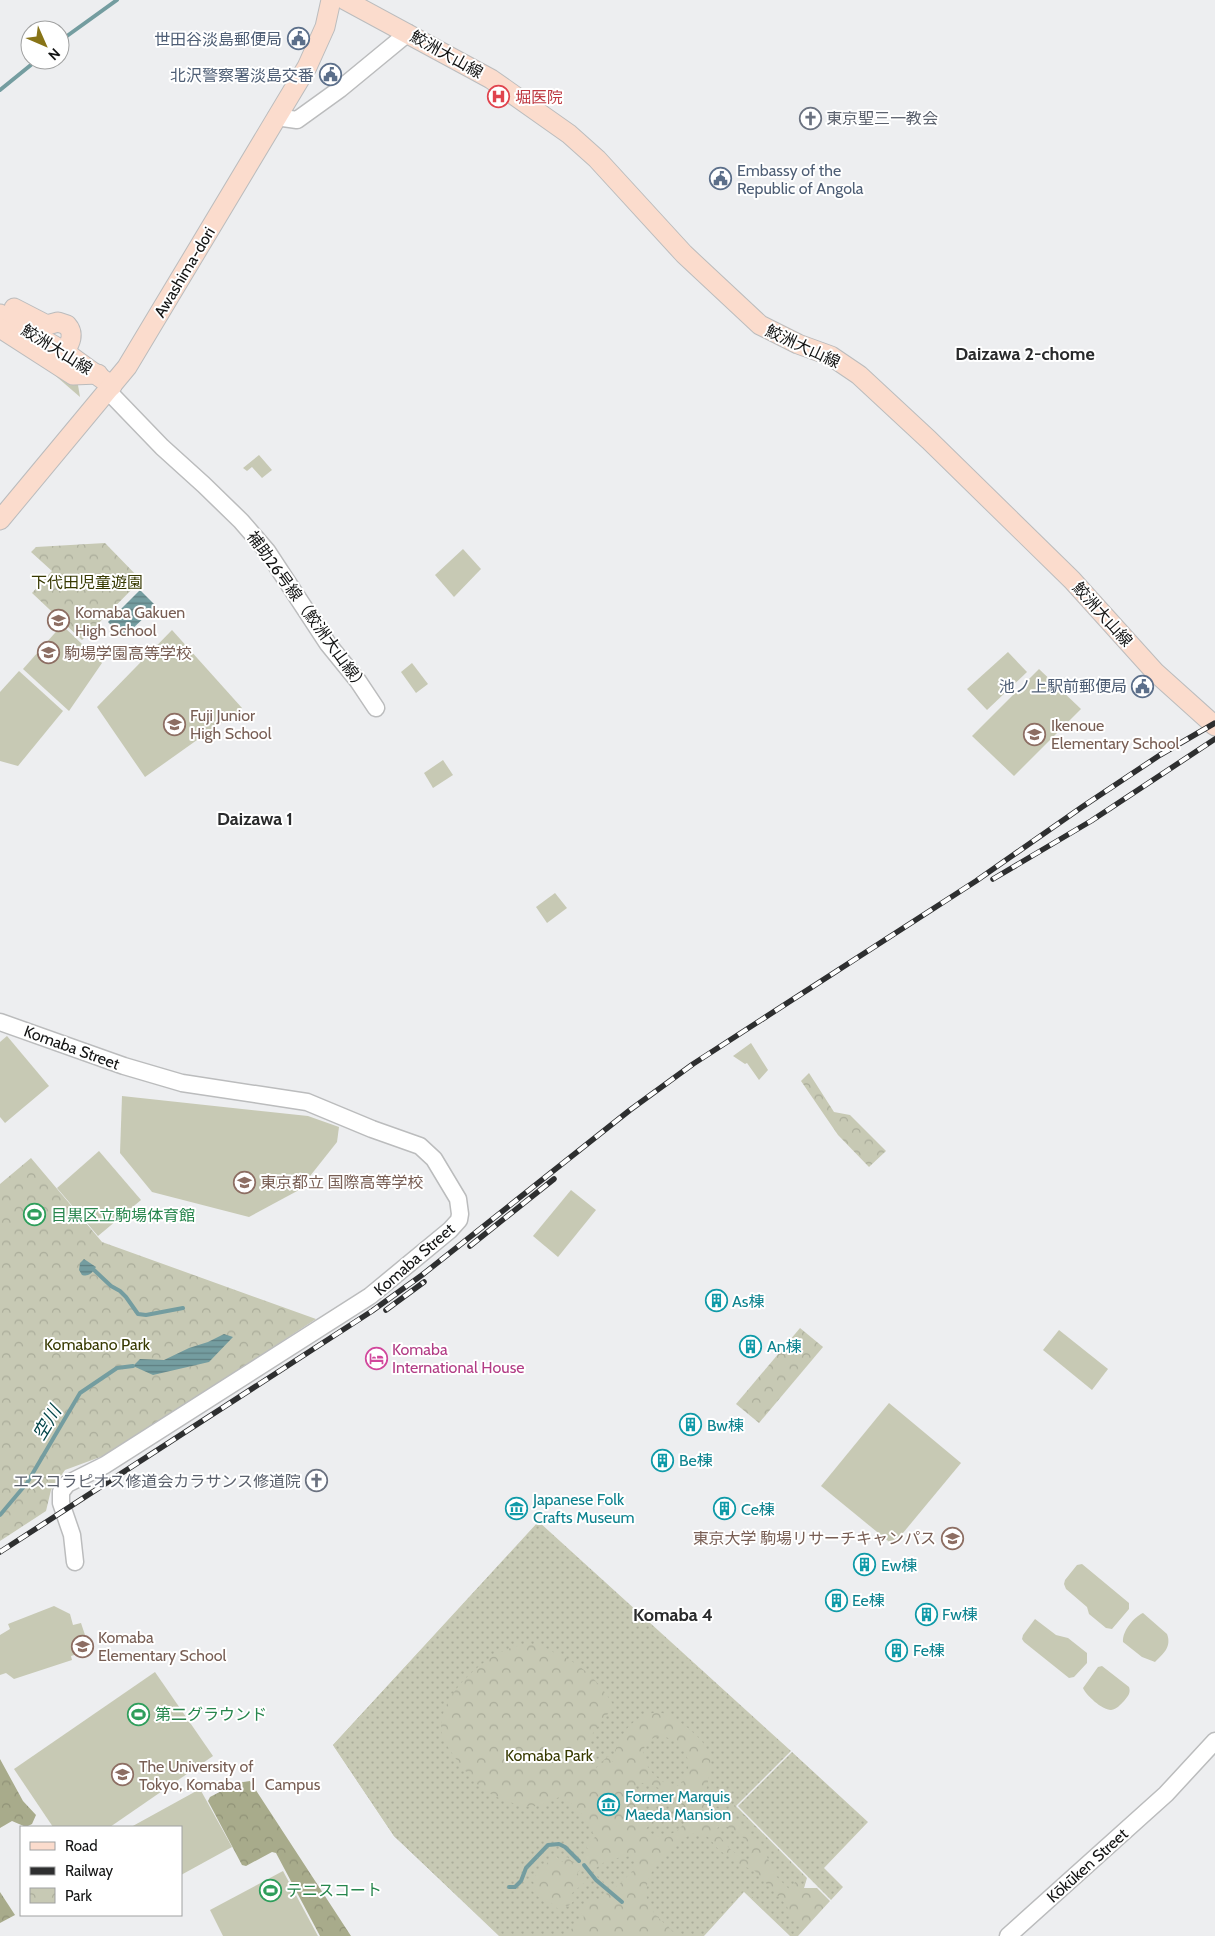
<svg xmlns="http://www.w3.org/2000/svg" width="1215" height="1936" font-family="Cabin,'Noto Sans JP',sans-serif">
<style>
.grass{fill:#c7c9b4}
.forest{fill:url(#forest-crowns)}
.park{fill:url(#park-crowns)}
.garden{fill:url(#garden-dots)}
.water{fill:url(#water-rules)}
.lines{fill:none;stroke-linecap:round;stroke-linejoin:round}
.stream{stroke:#749da0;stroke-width:4}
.tertiary-casing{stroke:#bbbcbd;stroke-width:19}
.secondary-casing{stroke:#bbbcbd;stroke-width:21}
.tertiary{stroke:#fff;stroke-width:16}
.secondary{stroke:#fbdccd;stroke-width:19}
.rail-casing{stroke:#2e2f30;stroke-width:5.5}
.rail{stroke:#fff;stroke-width:4;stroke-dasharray:11;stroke-linecap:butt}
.labels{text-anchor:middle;stroke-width:4;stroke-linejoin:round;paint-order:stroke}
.service-label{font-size:16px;fill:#4e5e75;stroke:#fff;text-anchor:end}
.street-label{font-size:16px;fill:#121313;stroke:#fff}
.health-label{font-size:16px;fill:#be3a42;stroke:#fff;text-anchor:start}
.worship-label{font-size:16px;fill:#5b616d;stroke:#fff;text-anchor:start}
.park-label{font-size:16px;fill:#373900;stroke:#fff}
.education-label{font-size:16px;fill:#785e54;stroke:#fff;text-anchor:start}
.leisure-label{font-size:16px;fill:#27864d;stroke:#fff;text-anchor:start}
.culture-label{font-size:16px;fill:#0d838f;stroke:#fff;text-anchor:start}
.hotel-label{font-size:16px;fill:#b23c85;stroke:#fff;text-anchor:start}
.neighbourhood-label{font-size:18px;font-weight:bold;fill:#2a2b2c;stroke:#fff}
.water-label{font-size:18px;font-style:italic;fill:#03464a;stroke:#fff}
</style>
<defs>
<pattern id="forest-crowns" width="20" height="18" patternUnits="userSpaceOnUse" patternTransform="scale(1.25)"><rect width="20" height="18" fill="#a8ab8b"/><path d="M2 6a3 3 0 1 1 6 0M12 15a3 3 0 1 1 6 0" fill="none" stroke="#909277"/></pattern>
<pattern id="park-crowns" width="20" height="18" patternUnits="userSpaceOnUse" patternTransform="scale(1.25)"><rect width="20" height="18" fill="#c7c9b4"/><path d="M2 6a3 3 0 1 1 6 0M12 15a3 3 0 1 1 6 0" fill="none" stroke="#aaac9a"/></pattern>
<pattern id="garden-dots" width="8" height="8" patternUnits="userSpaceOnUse" patternTransform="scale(1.25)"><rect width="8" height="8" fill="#c7c9b4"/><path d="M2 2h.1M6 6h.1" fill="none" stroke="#aaac9a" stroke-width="1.8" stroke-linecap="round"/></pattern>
<pattern id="water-rules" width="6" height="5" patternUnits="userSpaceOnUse" patternTransform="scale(1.25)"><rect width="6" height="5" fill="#749da0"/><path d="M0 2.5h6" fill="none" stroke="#5e7f81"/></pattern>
</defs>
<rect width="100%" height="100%" fill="#edeef0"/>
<g class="grass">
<path d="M56,370L78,385L80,397L50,371Z"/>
<path d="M259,455L272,470L262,478L252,467L247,471L243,468Z"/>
<path d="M463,549L481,569L454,597L435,575Z"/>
<path d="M62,625L102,663L69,711L23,669Z"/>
<path d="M172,630L242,708L145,777L97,707Z"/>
<path d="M1008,652L1027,672L987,710L967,689Z"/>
<path d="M412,663L428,684L416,693L401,672Z"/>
<path d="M1039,669L1081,709L1014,776L972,736Z"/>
<path d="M19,671L63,711L18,766L0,761V692Z"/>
<path d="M443,760L453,775L433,788L424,773Z"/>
<path d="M555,893L567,908L547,923L536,907Z"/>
<path d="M7,1036L49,1086L5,1123L0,1117V1042Z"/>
<path d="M751,1043L768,1070L759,1080L747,1063L745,1064L733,1056Z"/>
<path d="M122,1096L308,1116L339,1127L337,1142L299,1190L249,1217L152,1192L120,1153Z"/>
<path d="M99,1151L141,1200L98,1236L57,1188Z"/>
<path d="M571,1190L596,1210L558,1257L533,1236Z"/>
<path d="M1059,1330L1108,1369L1092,1390L1043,1350Z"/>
<path d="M889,1403L961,1463L893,1545L821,1486Z"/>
<path d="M1082,1564L1129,1603V1609L1112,1629L1106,1628L1089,1614L1087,1607L1066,1589L1064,1584L1065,1580L1077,1565Z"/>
<path d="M54,1606L70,1614L73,1625L81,1623L90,1650L71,1656L72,1660L14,1679L6,1673L0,1675V1635L10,1629L8,1624Z"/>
<path d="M1143,1613L1167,1634C1172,1647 1163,1654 1155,1662L1142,1657L1123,1642C1122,1631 1134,1617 1143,1613Z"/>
<path d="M1035,1619L1056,1635L1068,1638L1087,1653V1663L1074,1677L1069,1678L1024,1642L1022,1639L1023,1635Z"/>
<path d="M1102,1666L1129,1687C1131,1693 1128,1696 1124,1701C1120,1705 1117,1709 1111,1710C1102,1710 1086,1695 1083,1688L1098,1667Z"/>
<path d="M155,1672L213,1756L110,1827H53L14,1769Z"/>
<path d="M200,1789L232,1847L181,1875V1827H131Z"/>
<path d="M283,1871L318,1936H223L210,1910Z"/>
</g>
<g class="forest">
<path d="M0,1759L23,1801L36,1815L32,1824L26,1827L12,1821L0,1828Z"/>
<path d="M250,1781L351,1936H320L276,1853L272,1852L246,1866L242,1865L208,1801L210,1797L237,1783Z"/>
<path d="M0,1892L15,1915L0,1923Z"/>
</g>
<g class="park">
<path d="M105,543L141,580L82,640L32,593L52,571L31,552L36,547Z"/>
<path d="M809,1073L834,1112L850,1115L886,1151L869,1167L838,1135L801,1081Z"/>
<path d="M31,1158L102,1242L316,1319L188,1403L103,1456L65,1470L51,1490L46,1511L0,1541V1184Z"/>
<path d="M800,1328L823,1347L759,1423L736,1404Z"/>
<path d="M539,1522L791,1751L736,1806L807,1878L804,1888H817L830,1901L798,1936H790L744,1892L704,1936H500L394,1836L333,1745Z"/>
</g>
<g class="garden">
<path d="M538,1522L789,1751L734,1806L806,1879L804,1887L797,1880L789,1889L776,1876L761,1844L728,1811L716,1808L705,1800C705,1785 714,1770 709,1755C706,1743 697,1736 688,1728C681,1723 671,1715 662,1713C635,1709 615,1739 613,1762L608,1756L596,1768L590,1765C580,1740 601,1724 614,1706C599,1681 581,1663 553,1652C548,1649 542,1645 536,1645C509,1642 484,1660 466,1678C453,1691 441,1709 441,1728C442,1745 464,1769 475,1782C487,1795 519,1809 537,1806C545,1804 554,1799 562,1796L569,1801L582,1814L585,1821L596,1828L592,1832L596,1836L586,1847L589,1850L575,1864L567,1857L562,1862L555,1855L531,1880L536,1885L531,1890L545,1903L548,1900L559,1910L564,1904L567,1907L575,1900L570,1895L585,1882L577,1873L582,1868L607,1894L600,1901L594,1896L579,1911L584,1917L564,1936H499L394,1836L333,1745Z"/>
<path d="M661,1736C685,1740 698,1766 680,1785C676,1785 671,1786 668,1784C647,1777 629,1741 661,1736Z"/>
<path d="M792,1752L868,1822L824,1868L843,1887L831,1900L738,1806Z"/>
<path d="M640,1783C657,1782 673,1798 686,1809C691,1825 671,1838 657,1836C653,1835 649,1832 645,1830L654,1820L642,1807L648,1801L635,1787Z"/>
<path d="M723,1825C735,1828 755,1844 751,1858L747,1860L744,1859L730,1849L716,1832L718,1827Z"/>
<path d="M700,1833L708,1837L719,1850L741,1865L755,1871L787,1906L789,1914L800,1927L801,1932L797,1936H792L745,1890L702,1936H678C669,1927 654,1916 649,1905C645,1897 646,1886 649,1878C653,1866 680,1839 692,1834C695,1833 697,1833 700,1833Z"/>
<path d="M630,1856L637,1860L633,1871L612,1891L592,1872C603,1860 614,1858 630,1856Z"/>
</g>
<g class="water">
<path d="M140,590L156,606L123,638L108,622Z"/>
<path d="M84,1259L96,1267C92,1273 89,1277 82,1275L79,1270L80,1263Z"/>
<path d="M224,1334L233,1337L209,1362L153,1375L133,1366L140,1359L164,1360L189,1348L208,1342Z"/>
</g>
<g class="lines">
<g class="stream">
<path d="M60,41L117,0"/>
<path d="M0,90L37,60"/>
<path d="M94,1270L111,1286L120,1291L126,1297L138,1314L146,1315L183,1308"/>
<path d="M0,1515L27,1483L80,1393L117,1368L133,1366"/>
<path d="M584,1865L596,1880L622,1902"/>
<path d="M509,1887H515L521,1881L526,1868L548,1845L559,1844L565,1847L579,1861"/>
</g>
<defs>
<g id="tertiary">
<path d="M276,117L297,120L340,89L408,33"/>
<path d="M108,391L162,447L204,485L241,521L267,551L328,644L358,681L376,708"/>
<path d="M0,1022L124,1066L182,1083L307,1102L372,1129L420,1146L434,1159L458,1199L460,1214L459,1220L450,1230L370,1296L105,1465L67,1484L61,1492V1503L72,1535L75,1562"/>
<path d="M1008,1936L1166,1794L1215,1741"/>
</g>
<g id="secondary">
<path d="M345,0L491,79L569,134L597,159L684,254L760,325L798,344L831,356L859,375L929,440L1072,580L1155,672L1215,726"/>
<path d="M14,308L47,325L58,322L67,325C75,334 70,343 65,352"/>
<path d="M0,314L65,352L112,386"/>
<path d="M0,328L73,375L98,374"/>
<path d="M0,520L127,367L307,67L325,27L331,0"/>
</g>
</defs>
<use href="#tertiary" class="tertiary-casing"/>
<use href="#secondary" class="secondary-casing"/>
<use href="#tertiary" class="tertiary"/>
<use href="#secondary" class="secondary"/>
<defs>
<g id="rail">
<path d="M993,879L1091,821L1215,739"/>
<path d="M470,1246L554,1179"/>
<path d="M386,1310L424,1282"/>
<path d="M0,1552L372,1311L422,1275L630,1110L693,1064L976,881L1082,807L1160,755L1215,723"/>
</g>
</defs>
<use href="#rail" class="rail-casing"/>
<use href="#rail" class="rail"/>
</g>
<defs>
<symbol id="civic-ring" viewBox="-11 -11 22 22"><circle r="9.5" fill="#fff" stroke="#5c6f8a" stroke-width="1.5"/><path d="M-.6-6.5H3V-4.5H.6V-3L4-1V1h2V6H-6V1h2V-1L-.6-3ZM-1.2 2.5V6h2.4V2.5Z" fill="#5c6f8a"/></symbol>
<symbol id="hospital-ring" viewBox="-11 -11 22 22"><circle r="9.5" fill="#fff" stroke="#e0444e" stroke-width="1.5"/><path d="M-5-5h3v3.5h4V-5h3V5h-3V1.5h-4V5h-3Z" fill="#e0444e"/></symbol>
<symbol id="church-ring" viewBox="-11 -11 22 22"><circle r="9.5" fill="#fff" stroke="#6b7280" stroke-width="1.5"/><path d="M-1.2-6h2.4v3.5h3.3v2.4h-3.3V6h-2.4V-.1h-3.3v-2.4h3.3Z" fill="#6b7280"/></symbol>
<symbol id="school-ring" viewBox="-11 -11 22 22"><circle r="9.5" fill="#fff" stroke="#8d6e63" stroke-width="1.5"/><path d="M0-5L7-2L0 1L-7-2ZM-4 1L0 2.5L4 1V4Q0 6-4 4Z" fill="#8d6e63"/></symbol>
<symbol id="stadium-ring" viewBox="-11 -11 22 22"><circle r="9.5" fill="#fff" stroke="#2e9e5b" stroke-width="1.5"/><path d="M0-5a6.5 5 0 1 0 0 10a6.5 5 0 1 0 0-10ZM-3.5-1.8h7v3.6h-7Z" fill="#2e9e5b"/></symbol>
<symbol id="building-ring" viewBox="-11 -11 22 22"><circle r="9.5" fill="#fff" stroke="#0f9aa8" stroke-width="1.5"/><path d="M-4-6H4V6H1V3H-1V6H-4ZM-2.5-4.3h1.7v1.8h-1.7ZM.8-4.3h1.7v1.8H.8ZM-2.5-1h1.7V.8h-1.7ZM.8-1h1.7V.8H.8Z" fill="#0f9aa8"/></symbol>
<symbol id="hotel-ring" viewBox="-11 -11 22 22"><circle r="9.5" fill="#fff" stroke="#d1479c" stroke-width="1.5"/><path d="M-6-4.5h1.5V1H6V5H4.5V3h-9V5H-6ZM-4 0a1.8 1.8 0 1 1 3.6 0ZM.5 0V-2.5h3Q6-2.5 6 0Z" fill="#d1479c"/></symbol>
<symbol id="museum-ring" viewBox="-11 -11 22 22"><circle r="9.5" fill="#fff" stroke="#0f9aa8" stroke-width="1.5"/><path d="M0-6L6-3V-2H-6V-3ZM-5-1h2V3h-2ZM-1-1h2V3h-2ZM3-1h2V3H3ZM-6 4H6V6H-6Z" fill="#0f9aa8"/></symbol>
<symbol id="university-ring" viewBox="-11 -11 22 22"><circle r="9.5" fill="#fff" stroke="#8d6e63" stroke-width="1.5"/><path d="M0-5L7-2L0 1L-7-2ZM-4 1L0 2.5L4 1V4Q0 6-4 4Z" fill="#8d6e63"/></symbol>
</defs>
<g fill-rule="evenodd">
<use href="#civic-ring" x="286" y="26" width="25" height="25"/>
<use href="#civic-ring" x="318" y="62" width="25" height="25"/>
<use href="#hospital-ring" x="486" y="84" width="25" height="25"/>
<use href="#church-ring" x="798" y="106" width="25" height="25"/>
<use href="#civic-ring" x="708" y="166" width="25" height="25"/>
<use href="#school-ring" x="46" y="608" width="25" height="25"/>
<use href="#school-ring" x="36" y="640" width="25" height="25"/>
<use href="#civic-ring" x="1130" y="674" width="25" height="25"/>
<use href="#school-ring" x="162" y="712" width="25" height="25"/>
<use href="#school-ring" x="1022" y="722" width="25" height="25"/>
<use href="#school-ring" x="232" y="1170" width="25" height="25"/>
<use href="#stadium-ring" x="22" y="1202" width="25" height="25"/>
<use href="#building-ring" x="704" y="1288" width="25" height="25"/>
<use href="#building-ring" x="738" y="1334" width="25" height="25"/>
<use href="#hotel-ring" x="364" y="1346" width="25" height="25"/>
<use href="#building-ring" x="678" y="1412" width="25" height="25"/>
<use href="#building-ring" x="650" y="1448" width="25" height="25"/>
<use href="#church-ring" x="304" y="1468" width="25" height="25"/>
<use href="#museum-ring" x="504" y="1496" width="25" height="25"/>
<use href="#building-ring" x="712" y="1496" width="25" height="25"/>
<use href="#university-ring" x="940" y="1526" width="25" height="25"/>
<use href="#building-ring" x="852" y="1552" width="25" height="25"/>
<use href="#building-ring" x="824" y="1588" width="25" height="25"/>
<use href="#building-ring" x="914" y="1602" width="25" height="25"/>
<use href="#school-ring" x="70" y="1634" width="25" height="25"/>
<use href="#building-ring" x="884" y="1638" width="25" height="25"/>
<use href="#stadium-ring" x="126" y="1702" width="25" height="25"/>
<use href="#university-ring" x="110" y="1762" width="25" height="25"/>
<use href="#museum-ring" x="596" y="1792" width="25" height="25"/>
<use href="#stadium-ring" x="258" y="1878" width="25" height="25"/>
</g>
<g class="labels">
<g class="service-label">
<text x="282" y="45">世田谷淡島郵便局</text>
<text x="314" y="81">北沢警察署淡島交番</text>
<text x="737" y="176" text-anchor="start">Embassy of the<tspan x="737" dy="18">Republic of Angola</tspan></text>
<text x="1127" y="692">池ノ上駅前郵便局</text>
</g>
<g class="street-label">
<text transform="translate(447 54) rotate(29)" y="6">鮫洲大山線</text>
<text transform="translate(184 272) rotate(-59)" y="6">Awashima-dori</text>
<text transform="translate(803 346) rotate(25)" y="6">鮫洲大山線</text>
<text transform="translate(57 349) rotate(32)" y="6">鮫洲大山線</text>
<text transform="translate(308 611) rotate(54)" y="6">補助26号線（鮫洲大山線）</text>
<text transform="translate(1103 614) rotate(48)" y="6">鮫洲大山線</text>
<text transform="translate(72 1047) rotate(20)" y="6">Komaba Street</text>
<text transform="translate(414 1259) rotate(-41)" y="6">Komaba Street</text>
<text transform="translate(1087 1865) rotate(-42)" y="6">Kōkūken Street</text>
</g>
<g class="health-label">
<text x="515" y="103">堀医院</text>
</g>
<g class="worship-label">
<text x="826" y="124">東京聖三一教会</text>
<text x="301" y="1487" text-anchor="end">エスコラピオス修道会カラサンス修道院</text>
</g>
<g class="park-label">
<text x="87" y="588">下代田児童遊園</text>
<text x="97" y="1350">Komabano Park</text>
<text x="549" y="1761">Komaba Park</text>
</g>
<g class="education-label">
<text x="75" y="618">Komaba Gakuen<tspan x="75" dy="18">High School</tspan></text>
<text x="64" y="659">駒場学園高等学校</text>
<text x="190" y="721">Fuji Junior<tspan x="190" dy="18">High School</tspan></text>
<text x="1051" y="731">Ikenoue<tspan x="1051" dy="18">Elementary School</tspan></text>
<text x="260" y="1188">東京都立 国際高等学校</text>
<text x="936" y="1544" text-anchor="end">東京大学 駒場リサーチキャンパス</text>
<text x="98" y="1643">Komaba<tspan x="98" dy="18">Elementary School</tspan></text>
<text x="139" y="1772">The University of<tspan x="139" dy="18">Tokyo, Komaba Ⅰ Campus</tspan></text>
</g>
<g class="leisure-label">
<text x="51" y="1221">目黒区立駒場体育館</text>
<text x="155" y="1720">第二グラウンド</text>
<text x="286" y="1896">テニスコート</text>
</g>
<g class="culture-label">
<text x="732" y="1307">As棟</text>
<text x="767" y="1352">An棟</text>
<text x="707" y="1431">Bw棟</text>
<text x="679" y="1466">Be棟</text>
<text x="533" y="1505">Japanese Folk<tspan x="533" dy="18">Crafts Museum</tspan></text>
<text x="741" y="1515">Ce棟</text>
<text x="881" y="1571">Ew棟</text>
<text x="852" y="1606">Ee棟</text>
<text x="942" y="1620">Fw棟</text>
<text x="913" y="1656">Fe棟</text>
<text x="625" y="1802">Former Marquis<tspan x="625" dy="18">Maeda Mansion</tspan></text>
</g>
<g class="hotel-label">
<text x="392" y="1355">Komaba<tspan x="392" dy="18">International House</tspan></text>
</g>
<g class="neighbourhood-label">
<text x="1025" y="360">Daizawa 2-chome</text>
<text x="255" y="825">Daizawa 1</text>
<text x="673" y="1621">Komaba 4</text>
</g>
<g class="water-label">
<text transform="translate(47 1423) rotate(-59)" y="6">空川</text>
</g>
</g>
<rect x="20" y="1826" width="162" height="90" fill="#ffffff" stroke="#a0a1a1"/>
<rect x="30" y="1842" width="25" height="8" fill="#fbdccd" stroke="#a0a1a1"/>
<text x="65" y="1851" font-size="15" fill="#121313">Road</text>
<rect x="30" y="1867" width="25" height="8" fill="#2e2f30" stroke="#a0a1a1"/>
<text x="65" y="1876" font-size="15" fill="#121313">Railway</text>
<rect x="30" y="1888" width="25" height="15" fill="url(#park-crowns)" stroke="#a0a1a1"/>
<text x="65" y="1901" font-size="15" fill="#121313">Park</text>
<g transform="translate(45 45) rotate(135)"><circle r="24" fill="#ffffff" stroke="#a0a1a1"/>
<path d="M0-4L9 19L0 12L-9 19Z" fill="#887417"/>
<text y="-8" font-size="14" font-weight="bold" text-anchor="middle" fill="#121313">N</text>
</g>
</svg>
